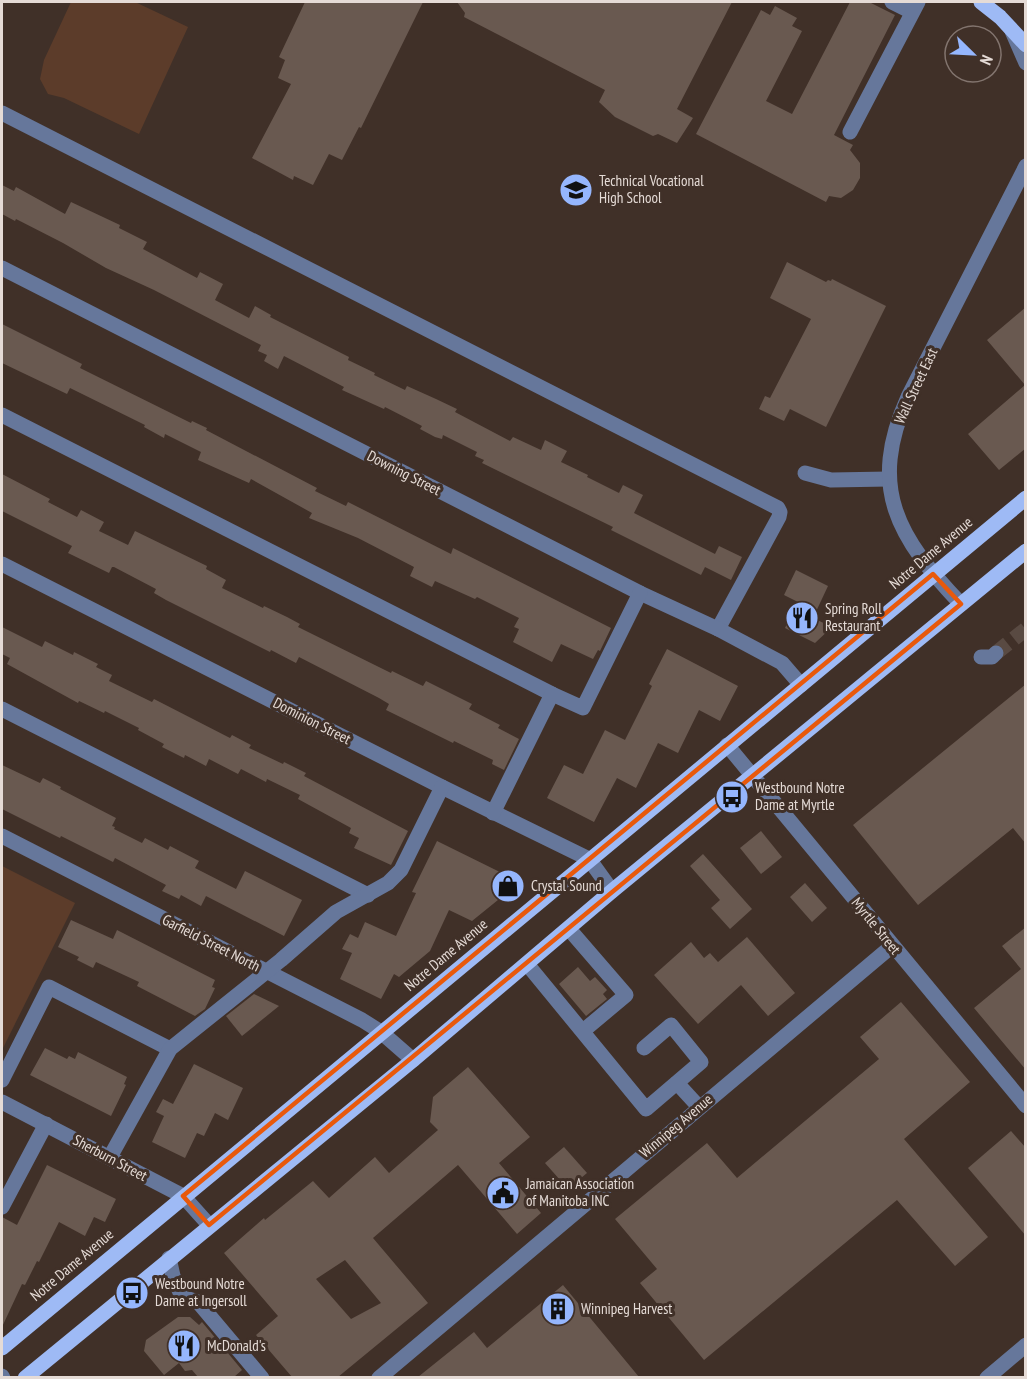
<svg xmlns="http://www.w3.org/2000/svg" width="1027" height="1379" font-family="'PT Sans Narrow',sans-serif">
<style>
.green{fill:#5c3c2a}
.building{fill:#695950;fill-rule:evenodd}
.lines{fill:none;stroke-linecap:round;stroke-linejoin:round}
.minor-tunnel{stroke:#594a42;stroke-width:15;stroke-dasharray:15 8;stroke-linecap:butt}
.minor{stroke:#66779b;stroke-width:15}
.major{stroke:#9ebaf5;stroke-width:15}
.marked{fill:none;stroke:#e8590c;stroke-width:4.5;stroke-linejoin:round}
.labels{text-anchor:middle;stroke-width:6;stroke-linejoin:round;paint-order:stroke}
.poi-label{font-size:15px;fill:#e5dbd6;stroke:#403028;text-anchor:start}
.street-label{font-size:15px;fill:#e5dbd6;stroke:#403028}
</style>
<rect width="100%" height="100%" fill="#403028"/>
<g class="green">
<path d="M71,2H135L188,27L139,134L64,98L48,94L40,79L44,60Z"/>
<path d="M2,866L75,903L2,1050Z"/>
</g>
<g class="building">
<path d="M305,2H423L361,128L359,127L342,160L329,154L313,185L294,176L293,180L252,158L291,84L278,78L285,60L279,57Z"/>
<path d="M457,2H732L677,109L693,118L677,143L658,134L653,136L615,117L599,102L605,90L464,17L465,13Z"/>
<path d="M850,2H869L895,15L834,135L853,145L850,150L860,163V178L853,190L841,198L829,196L826,202L696,134L761,10L770,15L775,6L797,18L792,26L802,31L766,101L792,114Z"/>
<path d="M2,185L14,191L16,187L65,214L71,202L120,225L119,228L147,242L143,249L197,278L200,272L223,284L215,300L249,318L255,306L271,315L270,317L349,357L348,360L375,373L374,375L405,390L407,386L436,399L457,409L455,412L510,441L513,437L541,450L545,440L567,451L561,462L588,475L587,477L619,493L623,485L643,495L634,513L715,554L719,546L742,557L731,580L705,567L701,575L611,530L613,527L482,463L484,460L475,456L477,452L443,435L442,439L435,437L420,429L422,426L385,407L384,409L342,390L344,387L284,356L278,369L264,361L267,355L258,351L261,345L154,290L106,268L63,243L16,219L15,221L2,214Z"/>
<path d="M787,262L826,282L828,280L831,281L832,279L886,306L826,427L790,409L784,421L759,409L765,396L770,398L811,319L770,298Z"/>
<path d="M1026,307V448L999,470L968,434L1025,385L987,340Z"/>
<path d="M2,324L82,364L80,368L191,423L192,421L207,428L206,430L317,488L315,491L346,506L348,502L451,554L453,548L611,628L600,651L598,650L593,659L561,644L552,662L513,642L519,629L514,627L519,618L477,597L475,599L435,581L432,587L410,576L414,567L358,538L309,518L312,513L251,479L249,483L198,460L201,452L165,434L164,438L144,427L145,425L70,388L67,394L2,363Z"/>
<path d="M2,474L50,499L48,502L77,517L81,510L104,522L99,531L128,545L135,531L207,566L206,569L226,580L222,588L263,608L264,606L287,617L300,624L298,627L391,673L392,671L423,686L426,681L472,704L469,709L500,725L498,728L519,739L504,770L492,764L493,760L454,741L453,743L386,710L389,704L379,698L299,657L296,663L271,650L270,652L166,600L154,593L156,589L114,567H112L109,573L68,553L72,546L2,511Z"/>
<path d="M796,570L828,586L813,618L832,627L815,643L785,628L798,602L784,595Z"/>
<path d="M2,627L42,647L45,641L73,655L74,652L98,664L96,667L112,675L109,681L152,702L154,699L230,738L232,735L251,745L249,748L283,764L284,762L306,773L304,776L408,831L391,865L354,848L359,838L349,833L351,828L298,799L300,795L267,779L266,782L241,769L238,774L209,759L206,766L185,755L184,758L162,747L164,744L138,730L139,728L105,711L104,713L79,701L78,703L7,664L10,658L2,654Z"/>
<path d="M667,649L738,686L720,721L699,710L678,753L658,743L636,788L617,778L594,822L547,798L564,765L583,774L605,730L625,740L652,686L649,684Z"/>
<path d="M1026,684V844L1013,828L918,905L853,825Z"/>
<path d="M2,765L40,783L43,778L61,787L60,789L116,818L112,826L115,827L114,829L142,843L145,838L168,850L170,846L199,861L195,868L236,889L245,871L302,900L284,936L206,896L201,906L181,895L179,899L162,891L166,885L115,858L113,862L61,836L60,838L2,809Z"/>
<path d="M761,831L782,857L761,874L740,848Z"/>
<path d="M437,841L520,882L472,921L449,910L430,951L399,977L394,974L381,999L340,979L352,953L342,949L350,934L358,938L365,922L396,936L416,893L412,892Z"/>
<path d="M703,854L752,909L730,929L711,908L720,900L690,866Z"/>
<path d="M805,883L827,908L812,922L790,897Z"/>
<path d="M71,920L113,939L117,930L215,980L212,987L215,988L205,1009L195,1016L137,986L139,982L96,962L93,968L77,960L79,957L58,947Z"/>
<path d="M1026,927V1070L974,1008L1021,969L1002,946Z"/>
<path d="M747,937L795,993L768,1016L741,985L698,1024L654,975L691,942L704,958L710,953L718,962Z"/>
<path d="M578,967L590,981L595,977L607,990L603,994L607,999L586,1016L559,984Z"/>
<path d="M254,994L279,1006L242,1036L226,1016Z"/>
<path d="M901,1002L970,1082L904,1139L988,1237L955,1266L897,1200L704,1360L640,1283L657,1269L615,1219L707,1143L737,1178L879,1059L860,1037Z"/>
<path d="M45,1048L67,1059L69,1056L75,1059L78,1052L127,1077L124,1084L126,1085L111,1116L30,1075Z"/>
<path d="M194,1064L243,1088L228,1120L215,1113L204,1136L197,1133L185,1158L152,1142L164,1116L156,1112L163,1099L173,1104Z"/>
<path d="M468,1067L530,1137L499,1163L541,1213L517,1234L458,1165L373,1238L428,1303L338,1377H292L256,1335L278,1316L224,1253L264,1218L265,1220L313,1181L329,1198L375,1157L389,1173L438,1130L430,1122L433,1097ZM345,1260L381,1303L351,1319L316,1279Z"/>
<path d="M1011,1131L1026,1148V1236L968,1168Z"/>
<path d="M564,1147L587,1173L568,1189L545,1163Z"/>
<path d="M47,1165L116,1199L105,1222L94,1217L85,1236L59,1222L39,1262L37,1261L25,1285L22,1284L2,1327V1217L17,1225Z"/>
<path d="M563,1285L639,1377H418L474,1332L487,1348Z"/>
<path d="M178,1317H190L199,1325L202,1322L242,1370L234,1377H198L192,1370L185,1371L179,1363L164,1375L144,1351L146,1340Z"/>
</g>
<g class="lines">
<path class="minor-tunnel" d="M996,653L1026,629"/>
<g class="minor">
<path d="M892,2L912,12"/>
<path d="M1012,31L1026,63"/>
<path d="M2,113L778,508L780,512L779,517L718,629"/>
<path d="M850,132L918,2"/>
<path d="M2,268L640,593L718,629L782,663L801,685"/>
<path d="M2,415L552,694"/>
<path d="M805,473L831,480L889,479"/>
<path d="M2,564L442,787L589,859L612,891"/>
<path d="M961,604C898,538 867,488 908,397L1026,166"/>
<path d="M981,657H992L996,653"/>
<path d="M2,709L368,895"/>
<path d="M727,745L1026,1106"/>
<path d="M493,813L552,694L583,708L640,593"/>
<path d="M2,836L362,1020L381,1032L413,1060"/>
<path d="M569,929L626,995L583,1031"/>
<path d="M527,964L646,1109L701,1062L671,1025L644,1048"/>
<path d="M2,1080L49,987L170,1049"/>
<path d="M677,1083L699,1107"/>
<path d="M2,1102L183,1196L209,1225"/>
<path d="M110,1157L170,1049L281,960L336,912L388,883L401,870L442,787"/>
<path d="M2,1207L46,1124"/>
<path d="M169,1258L173,1276L182,1297L198,1302L262,1378"/>
<path d="M2,1376L3,1378"/>
<path d="M379,1378L892,946"/>
<path d="M987,1378L1026,1345"/>
</g>
<g class="major">
<path d="M981,2L1000,17L1026,45"/>
<path d="M2,1348L1026,498"/>
<path d="M25,1378L413,1060L612,891L1026,551"/>
</g>
</g>
<path class="marked" d="M933,574L961,604L209,1225L183,1196Z"/>
<defs>
<symbol id="school-disc" viewBox="-11 -11 22 22"><circle r="9.5" fill="#95b6fd" stroke="#403028"/><path d="M0-5L7-2L0 1L-7-2ZM-4 1L0 2.5L4 1V4Q0 6-4 4Z" fill="#111"/></symbol>
<symbol id="restaurant-disc" viewBox="-11 -11 22 22"><circle r="9.5" fill="#95b6fd" stroke="#403028"/><path d="M-5-6h1v4h1v-4h1v4h1v-4h1v5L-1.5 .5V6h-2V.5L-5-1ZM5-6V6H3V1.5H1.5Q1.5-4 5-6Z" fill="#111"/></symbol>
<symbol id="bus-disc" viewBox="-11 -11 22 22"><circle r="9.5" fill="#95b6fd" stroke="#403028"/><path d="M-5-6H5V4H4V6H2V4H-2V6H-4V4H-5ZM-3.5-4V0h7V-4ZM-3.5 1.2v1.5H-2V1.2ZM2 1.2v1.5H3.5V1.2Z" fill="#111"/></symbol>
<symbol id="shop-disc" viewBox="-11 -11 22 22"><circle r="9.5" fill="#95b6fd" stroke="#403028"/><path d="M-5-2.5h2.3a2.7 3.5 0 0 1 5.4 0H5L5.5 6h-11ZM-1.5-2.5h3a1.5 2.3 0 0 0-3 0Z" fill="#111"/></symbol>
<symbol id="civic-disc" viewBox="-11 -11 22 22"><circle r="9.5" fill="#95b6fd" stroke="#403028"/><path d="M-.6-6.5H3V-4.5H.6V-3L4-1V1h2V6H-6V1h2V-1L-.6-3ZM-1.2 2.5V6h2.4V2.5Z" fill="#111"/></symbol>
<symbol id="building-disc" viewBox="-11 -11 22 22"><circle r="9.5" fill="#95b6fd" stroke="#403028"/><path d="M-4-6H4V6H1V3H-1V6H-4ZM-2.5-4.3h1.7v1.8h-1.7ZM.8-4.3h1.7v1.8H.8ZM-2.5-1h1.7V.8h-1.7ZM.8-1h1.7V.8H.8Z" fill="#111"/></symbol>
</defs>
<g fill-rule="evenodd">
<use href="#school-disc" x="557" y="171" width="38" height="38"/>
<use href="#restaurant-disc" x="783" y="599" width="38" height="38"/>
<use href="#bus-disc" x="713" y="778" width="38" height="38"/>
<use href="#shop-disc" x="489" y="867" width="38" height="38"/>
<use href="#civic-disc" x="484" y="1174" width="38" height="38"/>
<use href="#bus-disc" x="113" y="1274" width="38" height="38"/>
<use href="#building-disc" x="539" y="1290" width="38" height="38"/>
<use href="#restaurant-disc" x="165" y="1327" width="38" height="38"/>
</g>
<g class="labels">
<g class="poi-label">
<text x="599" y="186">Technical Vocational<tspan x="599" dy="17">High School</tspan></text>
<text x="825" y="614">Spring Roll<tspan x="825" dy="17">Restaurant</tspan></text>
<text x="755" y="793">Westbound Notre<tspan x="755" dy="17">Dame at Myrtle</tspan></text>
<text x="531" y="891">Crystal Sound</text>
<text x="526" y="1189">Jamaican Association<tspan x="526" dy="17">of Manitoba INC</tspan></text>
<text x="155" y="1289">Westbound Notre<tspan x="155" dy="17">Dame at Ingersoll</tspan></text>
<text x="581" y="1314">Winnipeg Harvest</text>
<text x="207" y="1351">McDonald's</text>
</g>
<g class="street-label">
<text transform="translate(916 386) rotate(-65)" y="5">Wall Street East</text>
<text transform="translate(404 473) rotate(27)" y="5">Downing Street</text>
<text transform="translate(931 553) rotate(-40)" y="5">Notre Dame Avenue</text>
<text transform="translate(312 721) rotate(27)" y="5">Dominion Street</text>
<text transform="translate(876 926) rotate(51)" y="5">Myrtle Street</text>
<text transform="translate(211 943) rotate(27)" y="5">Garfield Street North</text>
<text transform="translate(446 955) rotate(-40)" y="5">Notre Dame Avenue</text>
<text transform="translate(676 1126) rotate(-40)" y="5">Winnipeg Avenue</text>
<text transform="translate(110 1158) rotate(28)" y="5">Sherburn Street</text>
<text transform="translate(72 1265) rotate(-40)" y="5">Notre Dame Avenue</text>
</g>
</g>
<rect width="1027" height="1379" fill="none" stroke="#e5dbd6" stroke-width="6"/>
<g transform="translate(973 54) rotate(114)"><circle r="28" fill="#403028" stroke="#82746e" stroke-width="1.5"/>
<path d="M0-4.5L10 22L0 15L-10 22Z" fill="#95b6fd"/>
<text y="-9" font-size="16" font-weight="bold" text-anchor="middle" fill="#e5dbd6">N</text>
</g>
</svg>
